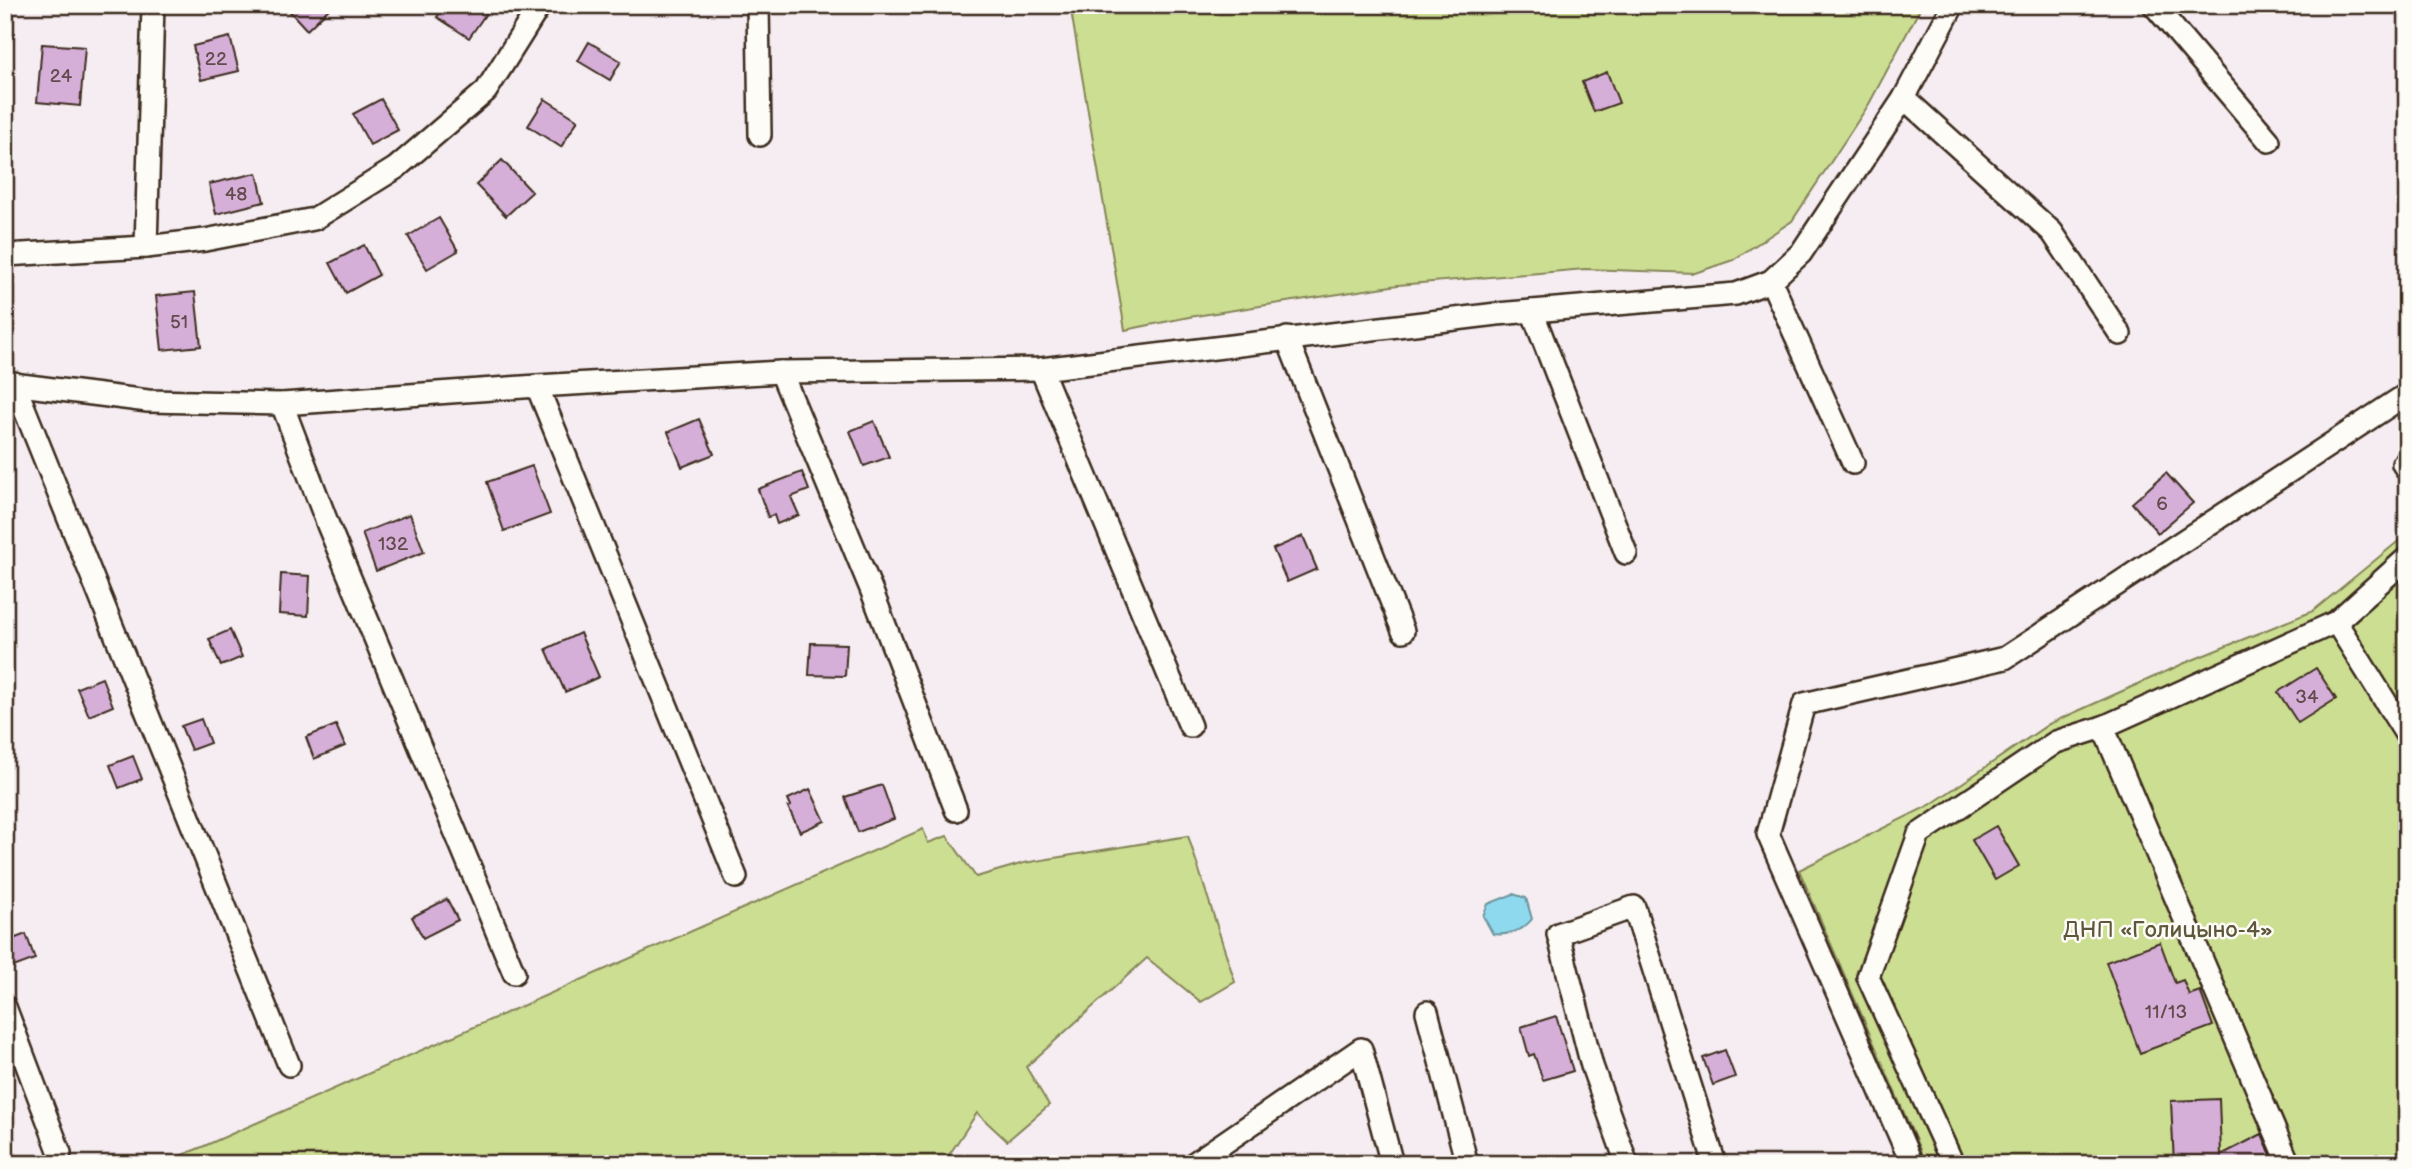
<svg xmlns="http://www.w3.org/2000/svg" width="2412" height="1169" font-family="'Balsamiq Sans',sans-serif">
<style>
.green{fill:#ccde92;stroke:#848458;stroke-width:2}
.water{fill:#8ed9ee;stroke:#6d939b;stroke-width:2}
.building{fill:#d6afd8;stroke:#3b2a1e;stroke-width:2}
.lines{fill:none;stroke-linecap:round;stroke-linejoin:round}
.minor-casing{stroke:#3b2a1e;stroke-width:26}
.minor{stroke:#fdfcf7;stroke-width:21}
.labels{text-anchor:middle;stroke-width:5;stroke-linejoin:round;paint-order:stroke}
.number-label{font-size:19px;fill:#624b4c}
.park-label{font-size:23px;fill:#5f573b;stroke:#fdfcf7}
</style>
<rect width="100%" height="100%" fill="#f5edf1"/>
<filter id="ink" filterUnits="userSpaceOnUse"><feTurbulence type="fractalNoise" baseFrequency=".0143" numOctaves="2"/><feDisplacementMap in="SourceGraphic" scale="14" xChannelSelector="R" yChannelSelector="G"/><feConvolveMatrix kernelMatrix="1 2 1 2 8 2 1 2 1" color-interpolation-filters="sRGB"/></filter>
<g filter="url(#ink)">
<g class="green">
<path d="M1070,5H1922L1869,104L1792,221L1733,260L1695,273L1585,269L1398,285L1189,317L1125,330Z"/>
<path d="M2407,534V1164H1926L1799,870L1930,805L2049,724L2185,663L2313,611Z"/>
<path d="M923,829L928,843L947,836L976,877L1024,863L1188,836L1235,982L1201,1002L1147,958L1026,1067L1049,1105L1007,1141L977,1113L943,1164H160L202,1147Z"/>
</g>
<path class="water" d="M1513,894L1526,898L1532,919C1523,931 1506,936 1493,934L1483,916L1488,904Z"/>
<g class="building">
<path d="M284,5H333L307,30Z"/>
<path d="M445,5H477L487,12L469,38L437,17Z"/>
<path d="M230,37L239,71L201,80L193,46Z"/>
<path d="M589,42L621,61L610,80L578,61Z"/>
<path d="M42,44L85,47L80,106L37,102Z"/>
<path d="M1607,72L1619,103L1594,112L1582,82Z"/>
<path d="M381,99L398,130L370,145L353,114Z"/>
<path d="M545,99L578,120L561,147L528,126Z"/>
<path d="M502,160L532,192L506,216L476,185Z"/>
<path d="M257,173L264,202L216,214L209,184Z"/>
<path d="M439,218L458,251L427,269L408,236Z"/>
<path d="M364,245L379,275L346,293L330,263Z"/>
<path d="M195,292L201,346L162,350L156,296Z"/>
<path d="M699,419L714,454L682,467L668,432Z"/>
<path d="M874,421L889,457L864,466L850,431Z"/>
<path d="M532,466L550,514L504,531L487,482Z"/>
<path d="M802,472L809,490L791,497L799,515L777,524L774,515L768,517L758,489Z"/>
<path d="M2166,473L2193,503L2158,533L2132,503Z"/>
<path d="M410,514L424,552L376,571L362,533Z"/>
<path d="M1303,536L1317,569L1287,582L1273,549Z"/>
<path d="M281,574L310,576L308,616L279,614Z"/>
<path d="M230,630L242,657L221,666L209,639Z"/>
<path d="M580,633L599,677L565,692L546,649Z"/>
<path d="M811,643L847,644L845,676L809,675Z"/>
<path d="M2316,668L2336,699L2298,723L2278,692Z"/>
<path d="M102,678L113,706L89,716L77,688Z"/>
<path d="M201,719L210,743L191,750L181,726Z"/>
<path d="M336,725L345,746L314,759L306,737Z"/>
<path d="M133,756L142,779L119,788L110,765Z"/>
<path d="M882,785L894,819L858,832L845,797Z"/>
<path d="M810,789L825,821L800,832L788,807L791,806L788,799Z"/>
<path d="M1996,826L2019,866L1995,880L1972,840Z"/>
<path d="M447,899L458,920L423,938L412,917Z"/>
<path d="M26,934L35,959L11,968L5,951V942Z"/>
<path d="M2160,942L2175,983L2183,980L2189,995L2200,991L2213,1026L2140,1053L2106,962Z"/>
<path d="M1556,1016L1573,1071L1543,1080L1534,1054L1529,1056L1521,1027Z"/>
<path d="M1725,1050L1735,1077L1713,1085L1703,1058Z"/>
<path d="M2219,1099L2221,1155L2262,1134L2274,1162L2270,1164H2174L2171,1101Z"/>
</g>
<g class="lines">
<defs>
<g id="minor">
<path d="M758,5L760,135"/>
<path d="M2154,5L2269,141"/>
<path d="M1904,98L2052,232L2120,334"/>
<path d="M146,247L153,5"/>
<path d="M5,255L146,247L205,240L314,219L396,168L486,91L540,5"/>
<path d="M1771,281L1853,463"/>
<path d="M1532,311L1626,553"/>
<path d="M1287,338L1403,631"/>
<path d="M1041,369L1190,726"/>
<path d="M781,372L871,589L956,810"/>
<path d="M5,383L148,401L282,404L537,386L781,372L1041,369L1497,314L1736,294L1771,281L1801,253L1904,98L1953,5"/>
<path d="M14,383L289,1065"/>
<path d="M537,386L736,877"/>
<path d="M282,404L328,525L514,973"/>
<path d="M2407,461L2403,464L2407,470"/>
<path d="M2336,622L2407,736"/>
<path d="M2103,727L2289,1164"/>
<path d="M5,1007L60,1153"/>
<path d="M1427,1012L1467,1164"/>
<path d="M1193,1164L1361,1049L1392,1164"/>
<path d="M1627,1164L1592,1066L1558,934L1634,907L1715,1164"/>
<path d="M1912,1164L1768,834L1804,704L2005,658L2407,394"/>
<path d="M1953,1164L1868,977L1919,834L2056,742L2103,727L2336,622L2407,558"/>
</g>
</defs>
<use href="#minor" class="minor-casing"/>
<use href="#minor" class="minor"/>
</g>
</g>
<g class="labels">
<g class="number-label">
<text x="216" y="65">22</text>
<text x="61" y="82">24</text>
<text x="236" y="200">48</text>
<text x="179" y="328">51</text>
<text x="2162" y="510">6</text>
<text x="393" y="550">132</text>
<text x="2307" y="703">34</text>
<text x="2166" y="1018">11/13</text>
</g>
<g class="park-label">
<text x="2168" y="937">ДНП «Голицыно-4»</text>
</g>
</g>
<rect width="2412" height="1169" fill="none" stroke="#fdfcf7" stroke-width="28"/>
<rect x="14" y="14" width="2384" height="1141" fill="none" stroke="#3b2a1e" stroke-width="2.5" filter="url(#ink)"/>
</svg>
